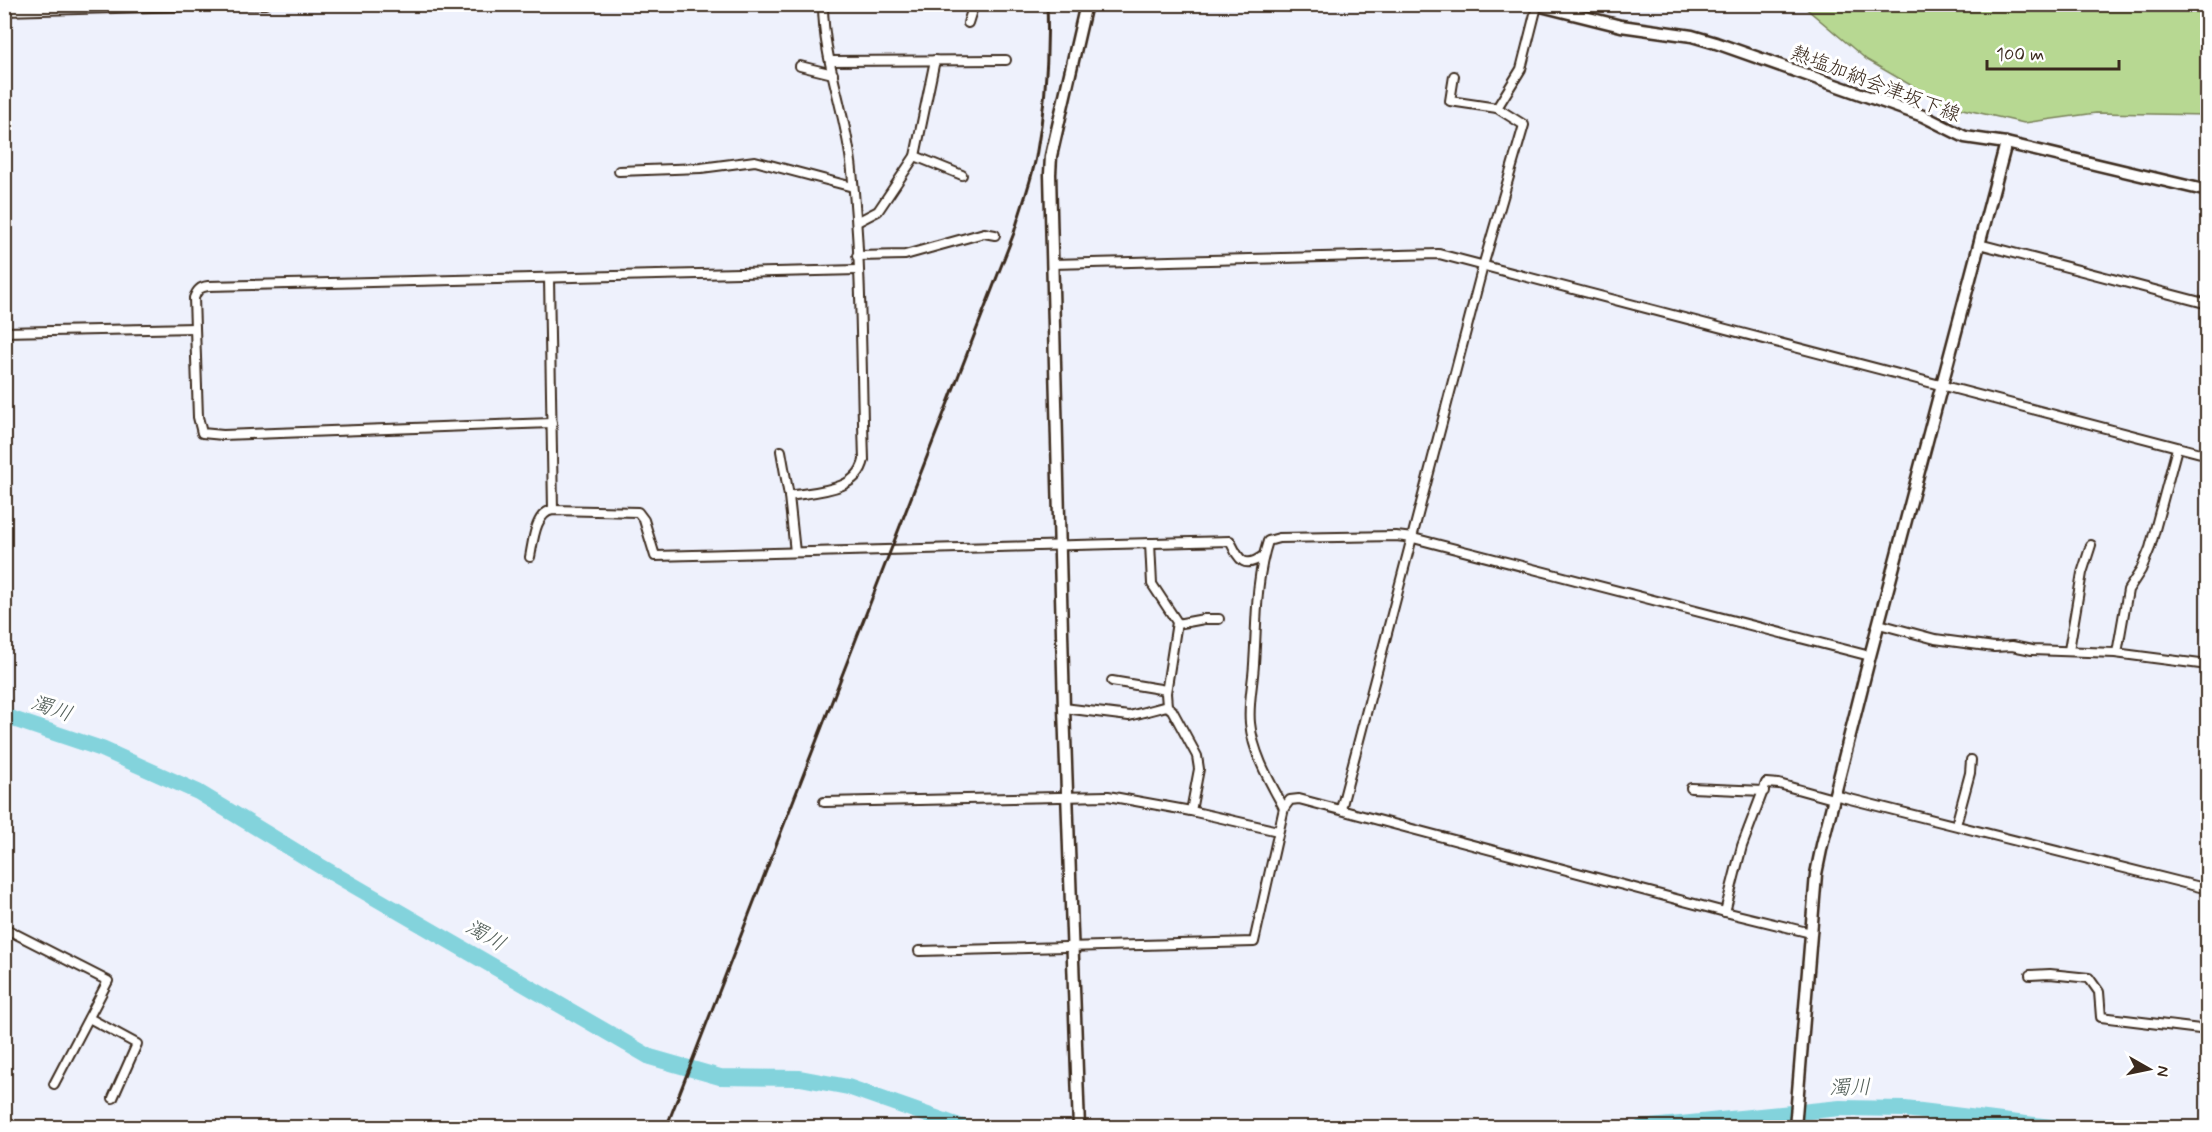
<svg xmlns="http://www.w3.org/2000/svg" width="2212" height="1132" font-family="Mynerve,'Klee One',sans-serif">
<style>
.green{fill:#b7d892;stroke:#798158;stroke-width:1.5}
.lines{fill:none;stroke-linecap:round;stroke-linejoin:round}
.river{stroke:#83d3dc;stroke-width:16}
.street-casing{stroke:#3b2a1e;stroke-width:12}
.secondary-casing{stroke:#3b2a1e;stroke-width:15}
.street{stroke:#fff;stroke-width:8}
.secondary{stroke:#fff;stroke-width:10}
.rail{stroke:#3b2a1e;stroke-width:3}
.labels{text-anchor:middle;stroke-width:6;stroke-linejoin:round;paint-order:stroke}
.street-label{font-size:20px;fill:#3b2a1e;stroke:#fff}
.water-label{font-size:21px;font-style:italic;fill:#515d57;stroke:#fff}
</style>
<rect width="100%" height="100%" fill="#eef1fc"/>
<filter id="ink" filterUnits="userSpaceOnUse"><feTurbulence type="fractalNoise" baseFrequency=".0167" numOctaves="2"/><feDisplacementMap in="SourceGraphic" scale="12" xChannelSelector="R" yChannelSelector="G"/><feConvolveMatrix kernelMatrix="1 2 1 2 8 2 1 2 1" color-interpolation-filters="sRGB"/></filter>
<g filter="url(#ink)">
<path class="green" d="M1802,5H2207V115L2096,113L2024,123L1945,105L1867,60Z"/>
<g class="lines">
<g class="river">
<path d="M4,716L102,749L198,792L320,866L650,1057L720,1077L800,1078L848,1087L965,1128"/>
<path d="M1641,1128L1840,1108L1905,1109L2059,1128"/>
</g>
<defs>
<g id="street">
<path d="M4,11L266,4"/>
<path d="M968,23L974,4"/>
<path d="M830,61L1006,60"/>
<path d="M800,66L833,74"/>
<path d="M1454,76L1450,101L1497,108"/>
<path d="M915,156L962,175"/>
<path d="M619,171L701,168L755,161L853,187"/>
<path d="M857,222L878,211L915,156L935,60"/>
<path d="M1979,244L2208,304"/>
<path d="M857,256L905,255L984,233L995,235"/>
<path d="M1052,264L1439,254L2208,455"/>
<path d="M549,278L553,510"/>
<path d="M4,332L195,328"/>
<path d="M552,423L223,435L202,433L198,417L194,298C197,290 200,287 208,286L858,270"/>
<path d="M781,451L789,496"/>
<path d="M1150,543L1152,584L1177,622L1166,693L1167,706"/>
<path d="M795,552L789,496C816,491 857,492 864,460C861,364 862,267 852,171C847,115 823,61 823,4"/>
<path d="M530,557C533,543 535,512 553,510L638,512L644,520L655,556L1230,541C1239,559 1243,570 1263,556"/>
<path d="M1177,624L1204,619H1219"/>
<path d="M1879,624L1935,639L1994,647L2012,646L2032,650L2115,653L2208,665"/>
<path d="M2069,650L2082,573L2091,545"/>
<path d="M2117,653L2128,590L2141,570L2150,548L2177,448"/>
<path d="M1112,681L1166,690"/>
<path d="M1064,708L1129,716L1167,706L1172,710L1197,756L1199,769L1191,811"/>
<path d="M1691,788L1764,791"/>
<path d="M1834,795L2208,889"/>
<path d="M824,802L1108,796L1191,811L1278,831"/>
<path d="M1284,808C1270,782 1253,754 1250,723C1248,703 1253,684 1254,664C1257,622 1255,581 1268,541L1279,538L1396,536L1413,538L1870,656"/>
<path d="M1341,809L1483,266L1524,125L1497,108L1521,69L1537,6"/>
<path d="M1956,825L1970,773L1971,760"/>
<path d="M1725,912L1742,846L1766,783L1779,784L1833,799"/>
<path d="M4,928L108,981L54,1084"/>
<path d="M919,951L1254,942L1284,808L1290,800L1299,799L1725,912L1811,933"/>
<path d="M2030,975L2050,974L2089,978L2099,992L2101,1017L2208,1030"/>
<path d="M89,1018L137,1044L113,1098"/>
</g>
<g id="secondary">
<path d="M1533,4L1621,26L1692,36L1716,43L1923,116L1965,137L2006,143L2208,191"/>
<path d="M1079,1128L1064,708L1050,174L1051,156L1086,4"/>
<path d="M1795,1128L1816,874L1822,845L1870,656L2006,143"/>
</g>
</defs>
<use href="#street" class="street-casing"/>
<use href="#secondary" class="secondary-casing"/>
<use href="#street" class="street"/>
<use href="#secondary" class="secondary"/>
<path class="rail" d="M666,1128L1014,233C1021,208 1031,182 1036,157C1045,107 1049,55 1047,4"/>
</g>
</g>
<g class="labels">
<g class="street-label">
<text transform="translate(1876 83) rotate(21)" y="7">熱塩加納会津坂下線</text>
</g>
<g class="water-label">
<text transform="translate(52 708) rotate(19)" y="7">濁川</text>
<text transform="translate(486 935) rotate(30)" y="7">濁川</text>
<text transform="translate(1850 1087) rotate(-1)" y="7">濁川</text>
</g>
</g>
<rect width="2212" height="1132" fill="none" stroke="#fff" stroke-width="24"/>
<rect x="12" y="12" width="2188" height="1108" fill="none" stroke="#3b2a1e" stroke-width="2" filter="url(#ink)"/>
<g transform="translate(2149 1069) rotate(99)" stroke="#ffffff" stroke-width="4.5" paint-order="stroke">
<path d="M0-4.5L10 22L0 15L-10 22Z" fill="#3b2a1e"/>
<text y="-9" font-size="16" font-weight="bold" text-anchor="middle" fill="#3b2a1e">N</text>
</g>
<path d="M1987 60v9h132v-9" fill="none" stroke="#3b2a1e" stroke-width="3"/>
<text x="1996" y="60" font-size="18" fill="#3b2a1e" stroke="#ffffff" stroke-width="4.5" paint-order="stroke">100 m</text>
</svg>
